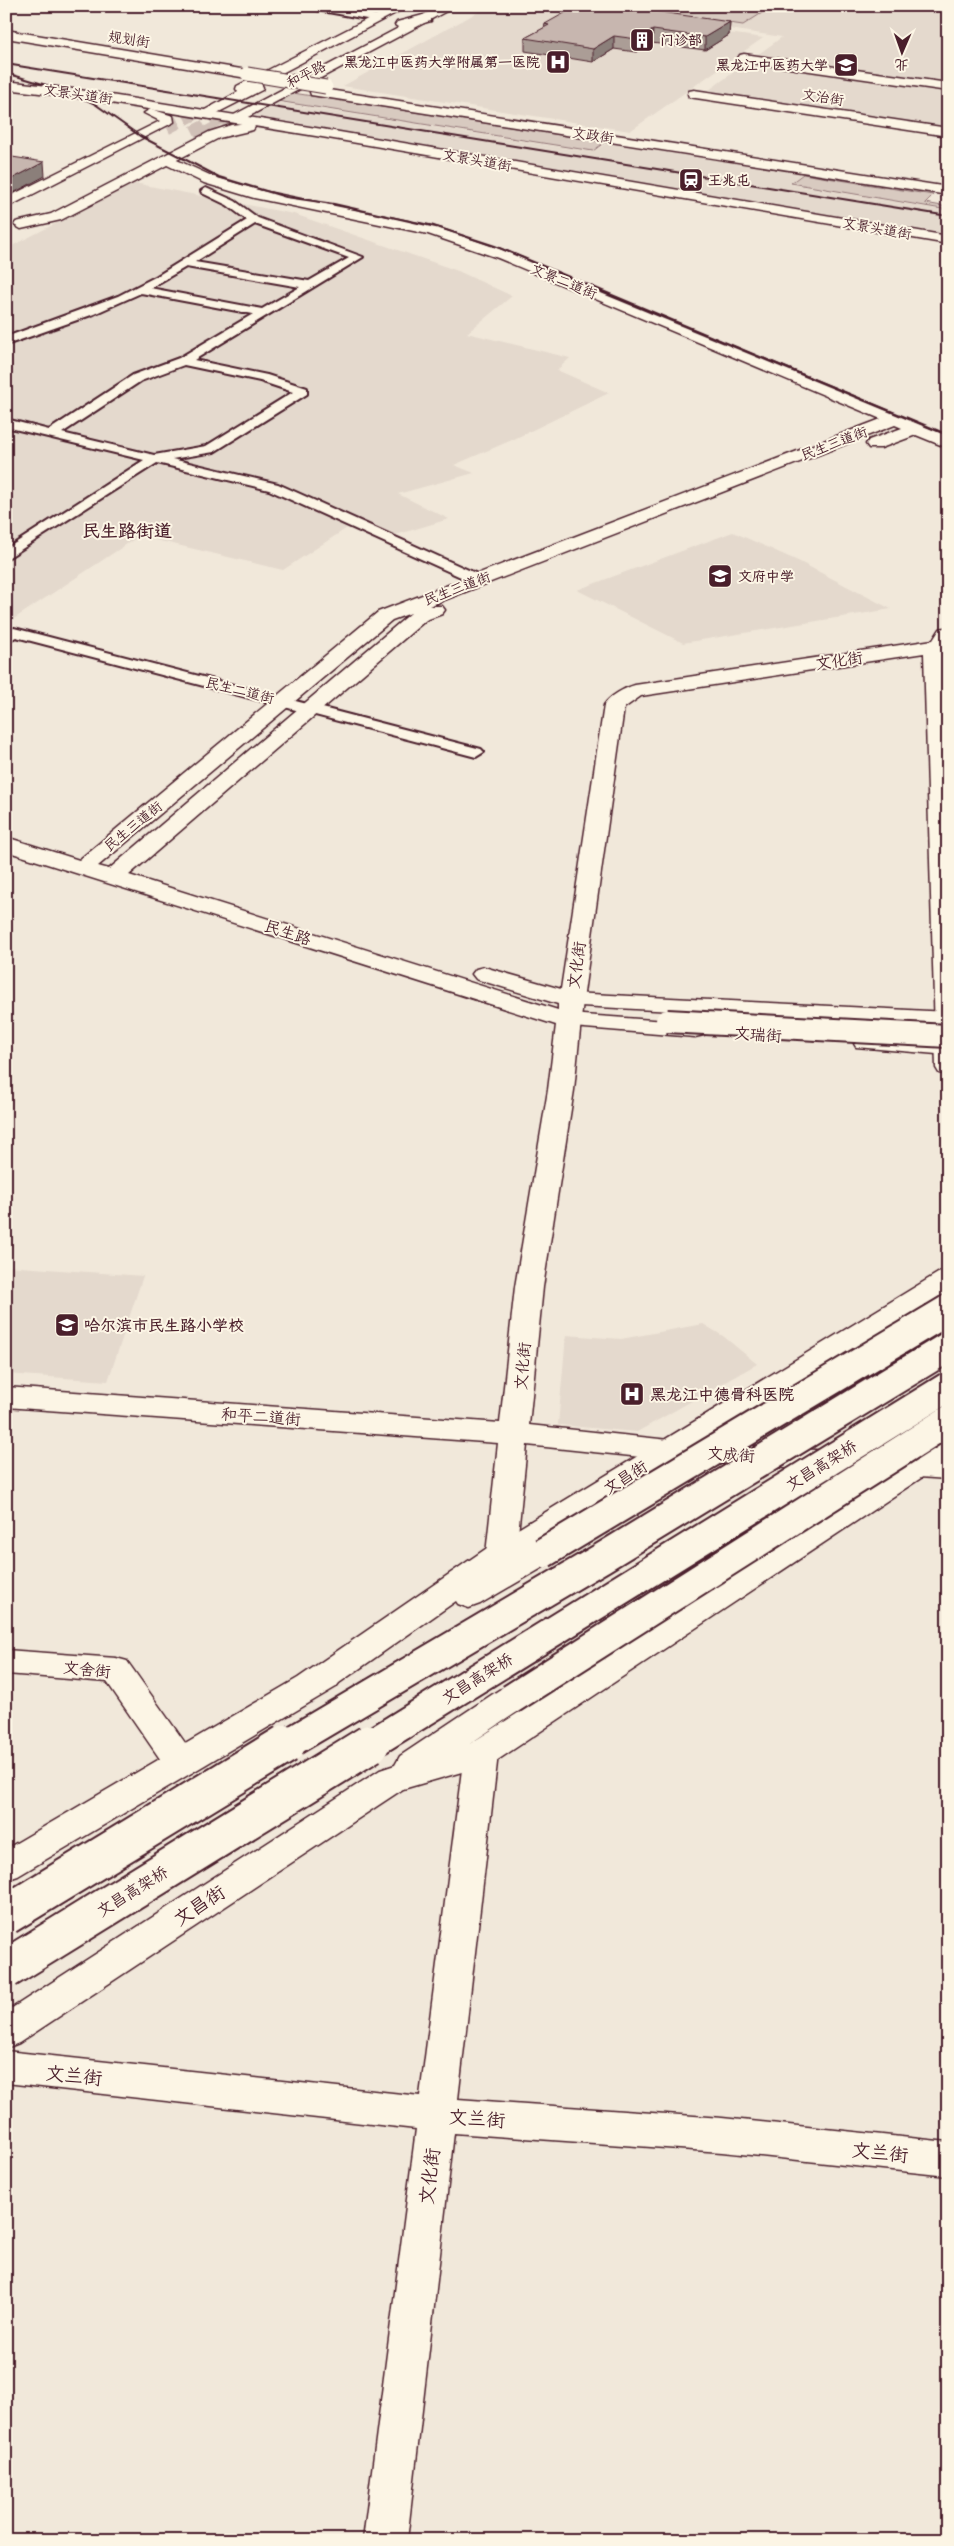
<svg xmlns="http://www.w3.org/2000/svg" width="954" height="2546" font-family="'Comic Neue','LXGW WenKai TC',sans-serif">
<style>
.built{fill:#e4d9cd}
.green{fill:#d8cac0;stroke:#917476}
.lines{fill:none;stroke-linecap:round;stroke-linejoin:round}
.secondary-tunnel{stroke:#d0c0b7;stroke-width:13;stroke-dasharray:13 7;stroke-linecap:butt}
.primary-tunnel{stroke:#d0c0b7;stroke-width:13;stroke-dasharray:13 7;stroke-linecap:butt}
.street-casing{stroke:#4a1f2b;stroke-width:4}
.secondary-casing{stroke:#4a1f2b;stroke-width:3}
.primary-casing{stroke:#4a1f2b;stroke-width:3}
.highway-casing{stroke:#4a1f2b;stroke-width:3}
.street{fill:#fcf5e5;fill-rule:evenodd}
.secondary{fill:#fcf5e5;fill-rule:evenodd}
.primary{fill:#fcf5e5;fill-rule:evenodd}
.highway{fill:#fcf5e5;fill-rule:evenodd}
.rail-far1{stroke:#4a1f2b;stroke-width:2}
.rail{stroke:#4a1f2b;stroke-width:2.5}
.secondary-bridge-casing{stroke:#4a1f2b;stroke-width:15;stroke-linecap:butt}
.highway-bridge-far2-casing{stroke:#4a1f2b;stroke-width:26;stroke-linecap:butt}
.highway-bridge-far1-casing{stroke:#4a1f2b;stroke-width:33;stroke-linecap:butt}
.highway-bridge-casing{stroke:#4a1f2b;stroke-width:42;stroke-linecap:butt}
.secondary-bridge{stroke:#fcf5e5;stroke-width:13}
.highway-bridge-far2{stroke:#fcf5e5;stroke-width:22}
.highway-bridge-far1{stroke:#fcf5e5;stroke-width:29}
.highway-bridge{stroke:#fcf5e5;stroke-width:38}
.wall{fill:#ab9d96;stroke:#4a1f2b}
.shaded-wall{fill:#8b7f7a;stroke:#4a1f2b}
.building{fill:#c7b6af;stroke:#4a1f2b}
.labels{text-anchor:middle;stroke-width:4;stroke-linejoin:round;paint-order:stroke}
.far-street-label{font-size:14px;fill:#4a1f2b;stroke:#fcf5e5}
.far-poi-label{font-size:14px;font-weight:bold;fill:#4a1f2b;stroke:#fcf5e5;text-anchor:start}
.street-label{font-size:16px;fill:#4a1f2b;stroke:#fcf5e5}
.poi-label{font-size:16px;font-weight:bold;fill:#4a1f2b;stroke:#fcf5e5;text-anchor:start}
.far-district-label{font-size:18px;font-weight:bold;fill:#4a1f2b;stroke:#fcf5e5}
.near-street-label{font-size:19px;fill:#4a1f2b;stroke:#fcf5e5}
</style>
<rect width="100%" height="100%" fill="#f1e8da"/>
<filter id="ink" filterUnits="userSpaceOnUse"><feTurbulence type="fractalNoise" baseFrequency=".02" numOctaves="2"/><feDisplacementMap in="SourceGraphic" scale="10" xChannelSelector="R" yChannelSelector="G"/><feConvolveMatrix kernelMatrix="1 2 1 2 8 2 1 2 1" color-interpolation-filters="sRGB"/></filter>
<g filter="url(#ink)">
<g class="built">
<path d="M489,6H545L763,38L630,131L343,86Z"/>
<path d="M580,6H948V129L705,93L782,37Z"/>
<path d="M275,102L593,152L607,143L803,173L790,184L948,211V234L402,145L344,132L248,117Z"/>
<path d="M134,183L294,214L458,271L512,296L467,333L570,358L557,370L609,393L512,440L454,465L474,473L398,494L449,519L382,539L347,528L283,570L139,536L6,624V249Z"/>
<path d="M733,532L798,561L891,609L683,643L577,590Z"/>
<path d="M6,1266L143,1276L108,1381L6,1374Z"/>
<path d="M703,1324L723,1336L757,1364L637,1432L558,1425L566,1335L621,1339Z"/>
</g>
<g class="green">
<path d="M638,6H773L743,25L633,9Z"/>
<path d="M293,93L605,142L593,151L277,101Z"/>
<path d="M803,174L933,195L925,203L948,207V210L791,183Z"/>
</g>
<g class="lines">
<g class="secondary-tunnel">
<path d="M167,128L202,110"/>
<path d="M204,134L239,116"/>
</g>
<path class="primary-tunnel" d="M193,132L229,114"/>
<defs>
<g id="street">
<path d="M294,6H317L378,15L382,18L378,21Z"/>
<path d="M206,188L235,201L258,218L363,257L194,360L267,375L307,388V394L214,452L172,459L278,484L484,577L486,580L484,583H474L269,490L157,463L6,559V549L144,460L6,427V419L49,430L133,375L179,358L253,314L141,293L94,314L6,345V337L118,296L157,276L247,220L227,205L202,193L201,191ZM255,224L349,258L309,281L195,262ZM186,267L300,287L262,309L150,288ZM184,365L260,381L293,392L206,446L154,455L62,433L141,381Z"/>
<path d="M14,628L481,749L484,752L476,757L16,637L6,642V631Z"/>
</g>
<g id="secondary">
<path d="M427,14L431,15V21L401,29L395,25L397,22Z"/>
<path d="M6,30L247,70L253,74L247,78L6,38Z"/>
<path d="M744,54L948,83V91L740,61L738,58L740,55Z"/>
<path d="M6,81L73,89L322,129L948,236V244L322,137L73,97L6,89Z"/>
<path d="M316,88L948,187V195L311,95L310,92Z"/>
<path d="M694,90L948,128V136L689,97L688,94L689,91Z"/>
<path d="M168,156L214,177L262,191L432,226L508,252L948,436V448L916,435L881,448H869L866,444L869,440L902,428L895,425L429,606H442L445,610L442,614L426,620L129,875L558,1010V1004L476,979L472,974L476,969L484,967L561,989L604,705C610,696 624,688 635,685L933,640L940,629L948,627V647L943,655L948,768V1075L939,1073L936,1068L924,653L641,696L624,708L583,1000L574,1090L543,1287L529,1425L669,1440L948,1459V1479L669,1460L527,1445L516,1554L512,1562L501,1565L490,1562L486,1554L498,1443L6,1407V1387L500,1423L515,1287L548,1090L556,1025L6,851V837L79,860L378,612L881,419L498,258L428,234L254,198L204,183L163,163L161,160L163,157ZM411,613L109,869L98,866L392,620Z"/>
<path d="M6,1650L116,1658L127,1661L193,1754L198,1763L193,1772L181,1776L169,1772L107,1682L6,1674Z"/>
<path d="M481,1741L493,1745L498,1754L458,2099L722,2118L948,2142V2176L722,2152L454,2133L407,2540H363L416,2129L6,2083V2051L420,2096L464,1754L469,1745Z"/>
</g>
<g id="primary">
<path d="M393,6H409L261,84L263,87L262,90L215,114H205L203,111L238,92L236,89L237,86Z"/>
<path d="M440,6H456L244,119H234L232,116Z"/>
<path d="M151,109L173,116L174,122L6,208V198L160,121L144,113Z"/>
<path d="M248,123L253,124L255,127L253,130L219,138L61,220L21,229L14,225L16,222L51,214L209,132L231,125Z"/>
</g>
<g id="highway">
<path d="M571,993L948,1012V1026L562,1005L559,1000L562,995Z"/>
<path d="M569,1014L695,1023L704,1025L707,1030L704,1035L695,1037L560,1026L557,1021L560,1016Z"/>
<path d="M865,1035L948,1041V1055L856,1047L853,1042L856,1037Z"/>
<path d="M948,1270V1291L544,1542L554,1545L558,1553L554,1561L480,1604L469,1608L458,1604L456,1601L339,1683L336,1687L18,1876L6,1880V1849L298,1678L490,1546L938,1273Z"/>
<path d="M948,1436V1460L493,1763L403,1789L19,2043L6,2048V2012L380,1770L395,1765L400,1756L499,1690L511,1686L523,1690L527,1699L523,1708L468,1745L613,1652L901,1460L938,1439Z"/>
</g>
</defs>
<use href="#street" class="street-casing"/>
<use href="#secondary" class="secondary-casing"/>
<use href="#primary" class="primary-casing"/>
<use href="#highway" class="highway-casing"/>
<use href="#street" class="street"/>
<use href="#secondary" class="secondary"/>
<use href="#primary" class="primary"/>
<use href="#highway" class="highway"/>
<g class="rail-far1">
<path d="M6,64L948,216"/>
<path d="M6,73L73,93L95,104L140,136L219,177L286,197L334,204L440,228L495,246L583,284"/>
</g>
<path class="rail" d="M580,283L948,435"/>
<defs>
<path id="secondary-bridge" d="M247,74L326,87"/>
<path id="highway-bridge-far2" d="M667,1021L948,1036"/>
<g id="highway-bridge-far1">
<path d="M543,1553L948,1310"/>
<path d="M511,1699L948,1421"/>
<path d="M284,1746L602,1558L948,1347"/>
<path d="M368,1746L948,1387"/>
</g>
<g id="highway-bridge">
<path d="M6,1915L286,1744"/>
<path d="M6,1969L370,1744"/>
</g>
</defs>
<use href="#secondary-bridge" class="secondary-bridge-casing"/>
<use href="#highway-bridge-far2" class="highway-bridge-far2-casing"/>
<use href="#highway-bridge-far1" class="highway-bridge-far1-casing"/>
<use href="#highway-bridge" class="highway-bridge-casing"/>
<use href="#secondary-bridge" class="secondary-bridge"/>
<use href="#highway-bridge-far2" class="highway-bridge-far2"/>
<use href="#highway-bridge-far1" class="highway-bridge-far1"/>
<use href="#highway-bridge" class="highway-bridge"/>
</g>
<path class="wall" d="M730,22L729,35L705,50L652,43L636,52L614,49L593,62L525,51V38L544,28L545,24Z"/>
<g class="shaded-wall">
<path d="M730,22L729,35L705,50V37Z"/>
<path d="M653,30L652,43L636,52L637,39Z"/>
<path d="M614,36V49L593,62V49Z"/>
<path d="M44,162L45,176L6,197V182Z"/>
</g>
<g class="building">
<path d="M577,6H618L730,22L705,37L653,30L637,39L614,36L593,49L525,38L549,25L545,24Z"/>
<path d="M6,156L44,162L6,182Z"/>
</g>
</g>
<defs>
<symbol id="building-square" viewBox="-11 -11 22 22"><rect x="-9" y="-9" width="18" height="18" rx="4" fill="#4a1f2b" stroke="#fcf5e5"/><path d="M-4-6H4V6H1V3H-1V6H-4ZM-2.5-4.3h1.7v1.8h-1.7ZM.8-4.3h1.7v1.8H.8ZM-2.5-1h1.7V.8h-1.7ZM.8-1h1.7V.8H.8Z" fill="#fff"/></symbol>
<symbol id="hospital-square" viewBox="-11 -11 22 22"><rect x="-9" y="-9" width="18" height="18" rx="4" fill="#4a1f2b" stroke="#fcf5e5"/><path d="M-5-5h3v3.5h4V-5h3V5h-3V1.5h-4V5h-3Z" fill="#fff"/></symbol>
<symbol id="university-square" viewBox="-11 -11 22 22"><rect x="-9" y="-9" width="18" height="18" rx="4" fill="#4a1f2b" stroke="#fcf5e5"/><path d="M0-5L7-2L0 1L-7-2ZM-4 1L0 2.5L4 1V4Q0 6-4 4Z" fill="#fff"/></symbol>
<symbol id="station-square" viewBox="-11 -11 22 22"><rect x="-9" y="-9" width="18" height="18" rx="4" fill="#4a1f2b" stroke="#fcf5e5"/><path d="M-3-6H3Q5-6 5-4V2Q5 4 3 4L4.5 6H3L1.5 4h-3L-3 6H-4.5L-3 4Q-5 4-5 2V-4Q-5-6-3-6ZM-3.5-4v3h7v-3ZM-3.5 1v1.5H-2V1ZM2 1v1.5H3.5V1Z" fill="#fff"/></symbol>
<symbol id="school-square" viewBox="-11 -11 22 22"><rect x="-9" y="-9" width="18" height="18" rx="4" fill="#4a1f2b" stroke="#fcf5e5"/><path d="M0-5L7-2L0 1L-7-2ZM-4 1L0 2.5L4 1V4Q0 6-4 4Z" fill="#fff"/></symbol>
</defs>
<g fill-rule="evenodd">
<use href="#building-square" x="628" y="26" width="28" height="28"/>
<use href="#hospital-square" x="544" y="48" width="28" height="28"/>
<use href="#university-square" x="832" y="51" width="28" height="28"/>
<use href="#station-square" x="677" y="166" width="28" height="28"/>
<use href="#school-square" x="706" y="562" width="28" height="28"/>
<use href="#school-square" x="53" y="1311" width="28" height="28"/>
<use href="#hospital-square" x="618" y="1380" width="28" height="28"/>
</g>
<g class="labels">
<g class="far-street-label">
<text transform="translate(129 39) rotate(9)" y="5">规划街</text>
<text transform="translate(306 74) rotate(-27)" y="5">和平路</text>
<text transform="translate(78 94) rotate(8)" y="5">文景头道街</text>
<text transform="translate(823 97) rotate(9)" y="5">文治街</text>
<text transform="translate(593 135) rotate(9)" y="5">文政街</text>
<text transform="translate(477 160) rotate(10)" y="5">文景头道街</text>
<text transform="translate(877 228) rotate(10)" y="5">文景头道街</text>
<text transform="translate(564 281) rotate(23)" y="5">文景二道街</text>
<text transform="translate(834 443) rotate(-21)" y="5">民生三道街</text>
<text transform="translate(457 588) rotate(-21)" y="5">民生三道街</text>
<text transform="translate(240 690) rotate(14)" y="5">民生二道街</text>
<text transform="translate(133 826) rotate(-39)" y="5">民生三道街</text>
</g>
<g class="far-poi-label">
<text x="660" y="45">门诊部</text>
<text x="540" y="67" text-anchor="end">黑龙江中医药大学附属第一医院</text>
<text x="828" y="70" text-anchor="end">黑龙江中医药大学</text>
<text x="708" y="185">王兆屯</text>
<text x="738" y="581">文府中学</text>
</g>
<g class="street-label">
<text transform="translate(839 660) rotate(-8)" y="6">文化街</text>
<text transform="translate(288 932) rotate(18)" y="6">民生路</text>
<text transform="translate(576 965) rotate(-82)" y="6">文化街</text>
<text transform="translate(758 1034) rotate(4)" y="6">文瑞街</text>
<text transform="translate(522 1366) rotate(-85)" y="6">文化街</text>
<text transform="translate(261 1416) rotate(4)" y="6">和平二道街</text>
<text transform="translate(731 1454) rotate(4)" y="6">文成街</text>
<text transform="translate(821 1465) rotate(-32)" y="6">文昌高架桥</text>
<text transform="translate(625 1477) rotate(-32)" y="6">文昌街</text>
<text transform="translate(87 1669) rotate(6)" y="6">文舍街</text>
<text transform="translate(477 1678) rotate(-32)" y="6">文昌高架桥</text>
<text transform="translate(132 1891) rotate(-32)" y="6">文昌高架桥</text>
</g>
<g class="poi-label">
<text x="84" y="1331">哈尔滨市民生路小学校</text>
<text x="650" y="1400">黑龙江中德骨科医院</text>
</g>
<g class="far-district-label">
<text x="127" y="537">民生路街道</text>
</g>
<g class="near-street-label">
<text transform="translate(199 1905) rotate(-33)" y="7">文昌街</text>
<text transform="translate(74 2075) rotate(6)" y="7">文兰街</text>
<text transform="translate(477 2118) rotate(4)" y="7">文兰街</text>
<text transform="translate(880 2152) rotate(6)" y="7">文兰街</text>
<text transform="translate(429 2176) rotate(-83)" y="7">文化街</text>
</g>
</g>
<rect width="954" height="2546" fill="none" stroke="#fcf5e5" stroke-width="25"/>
<rect x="12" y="12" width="929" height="2521" fill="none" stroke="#4a1f2b" stroke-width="2" filter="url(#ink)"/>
<g transform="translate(902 52) rotate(182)" stroke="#fcf5e5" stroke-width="4" paint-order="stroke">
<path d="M0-4L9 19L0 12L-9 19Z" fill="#4a1f2b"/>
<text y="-8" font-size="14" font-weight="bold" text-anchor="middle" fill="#4a1f2b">北</text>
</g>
</svg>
